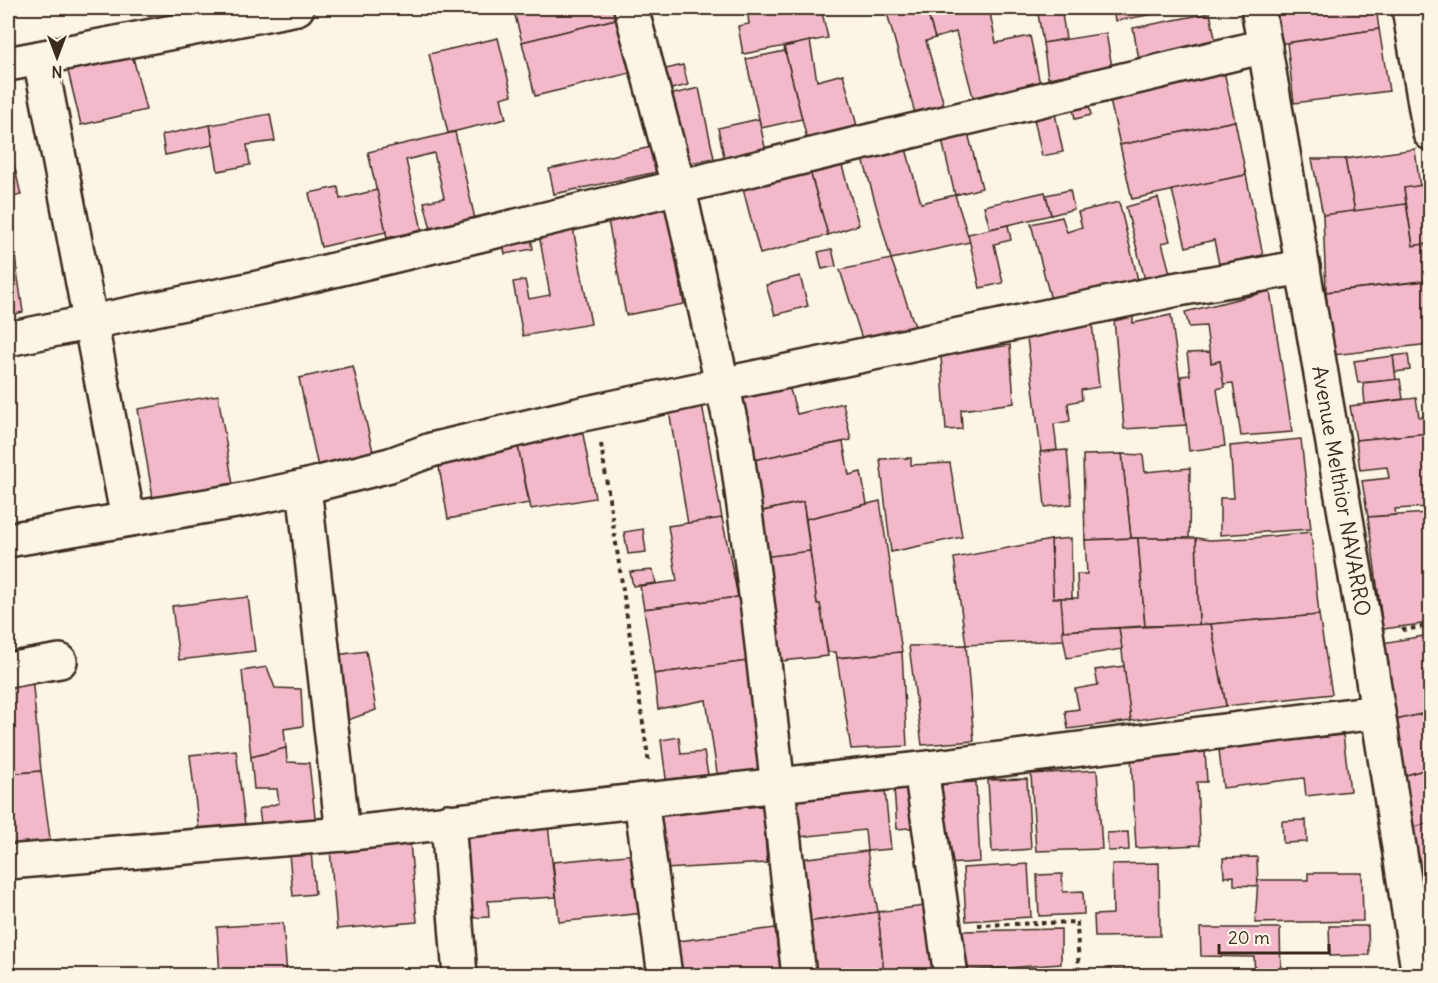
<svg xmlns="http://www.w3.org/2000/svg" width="1438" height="983" font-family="Delius,sans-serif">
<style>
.building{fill:#f3b9ca;stroke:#3b2a1e;stroke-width:1.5}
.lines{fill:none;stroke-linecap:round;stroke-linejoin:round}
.minor-casing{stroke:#3b2a1e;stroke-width:38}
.path{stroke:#3b2a1e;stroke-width:4;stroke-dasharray:4.5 4.5;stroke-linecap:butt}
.minor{stroke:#fcf5e5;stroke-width:33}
.labels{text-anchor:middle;stroke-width:4.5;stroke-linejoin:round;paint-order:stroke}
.street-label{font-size:21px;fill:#3b2a1e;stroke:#fcf5e5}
</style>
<rect width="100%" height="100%" fill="#fcf5e5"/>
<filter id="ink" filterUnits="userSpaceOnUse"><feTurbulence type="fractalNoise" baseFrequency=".0167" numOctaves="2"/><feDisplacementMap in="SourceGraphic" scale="12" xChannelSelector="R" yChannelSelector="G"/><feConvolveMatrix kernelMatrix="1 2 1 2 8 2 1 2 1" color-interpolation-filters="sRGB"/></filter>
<g filter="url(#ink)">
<g class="building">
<path d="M513,8H613L616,19L522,42Z"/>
<path d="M747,8H821L828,38L743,54L738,26L749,24Z"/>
<path d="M907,8H926L935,38L926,41L944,105L915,113L887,13Z"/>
<path d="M926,8H989L996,43L1030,36L1040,84L973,97L956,32L935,38Z"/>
<path d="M1037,8H1061L1066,39L1043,43Z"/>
<path d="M1113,8H1188L1115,21Z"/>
<path d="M1273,8H1376L1379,29L1279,44Z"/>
<path d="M1423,8H1430V31H1427Z"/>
<path d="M1210,13L1217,48L1140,64L1133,28Z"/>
<path d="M616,19L630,73L535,96L522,42Z"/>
<path d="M1379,29L1389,91L1294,103L1287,43Z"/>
<path d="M1106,33L1112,67L1048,78L1043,43Z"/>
<path d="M498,38L512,95L501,98L506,119L448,133L429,54Z"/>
<path d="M810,41L817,81L843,74L857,126L807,139L784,47Z"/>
<path d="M785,51L802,119L761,128L746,59Z"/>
<path d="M132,53L146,110L81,125L67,67Z"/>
<path d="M683,65L688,85L667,90L662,70Z"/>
<path d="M1223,67L1235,121L1120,145L1108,91Z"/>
<path d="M699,88L714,158L681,165L665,96Z"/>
<path d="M1088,101L1091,115L1075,119L1072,104Z"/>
<path d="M1054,109L1063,152L1042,156L1033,114Z"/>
<path d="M270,114L275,141L247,145L250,165L218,171L210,125Z"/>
<path d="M759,119L766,152L725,161L718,128Z"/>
<path d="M1235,121L1246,175L1132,199L1120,145Z"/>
<path d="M210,125L213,145L165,155L162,135Z"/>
<path d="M967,129L982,188L955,195L941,136Z"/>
<path d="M455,132L475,219L431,229L424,202L444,198L434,153L406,160L422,230L387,238L368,152Z"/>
<path d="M8,138L21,195L8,198Z"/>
<path d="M905,145L921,203L955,195L970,242L891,259L862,155Z"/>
<path d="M652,147L657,172L554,194L549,169Z"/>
<path d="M1415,149L1420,187L1404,188L1406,204L1355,212L1345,159Z"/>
<path d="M840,159L859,225L828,235L809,168Z"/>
<path d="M1312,159H1345L1355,212L1323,215Z"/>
<path d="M809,168L828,235L760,254L742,185Z"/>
<path d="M1246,175L1263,255L1219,264L1214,240L1186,247L1172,190Z"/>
<path d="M1429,184L1430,243L1413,246L1404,188Z"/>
<path d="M338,187L340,199L377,190L386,232L321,247L309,193Z"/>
<path d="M1070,190L1074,209L1051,215L1046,195Z"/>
<path d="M1045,192L1051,215L990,229L984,206Z"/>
<path d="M1158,198L1170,241L1162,243L1170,273L1145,280L1126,207Z"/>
<path d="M1119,202L1138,280L1051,300L1031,224L1062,217L1067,232L1082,227L1078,212Z"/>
<path d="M665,204L684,304L626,315L607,215Z"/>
<path d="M1406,204L1413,246L1430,243V280L1326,292L1323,215Z"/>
<path d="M572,223L591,324L523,336L513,282L525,280L529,299L550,295L538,229Z"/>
<path d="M1008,225L1011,240L994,244L1003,283L980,288L968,234Z"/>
<path d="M530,233L533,249L505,254L502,238Z"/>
<path d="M832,249L836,266L822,269L818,252Z"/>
<path d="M14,250L23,312L8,316V252Z"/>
<path d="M891,259L916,329L862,339L840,270Z"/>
<path d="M800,276L808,306L775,315L766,285Z"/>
<path d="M1427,281L1430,344L1333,355L1326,292Z"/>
<path d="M1270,291L1292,432L1241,436L1233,383L1223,384L1220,361L1211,363L1206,326L1189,327L1185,312Z"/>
<path d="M1133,315V323L1171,315L1186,425L1124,429L1114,319Z"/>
<path d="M1092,323L1099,387L1081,390L1082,400L1068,403L1070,421L1054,424L1057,450L1041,452L1027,338Z"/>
<path d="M1010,345L1014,403L961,410L962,429L946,430L941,356Z"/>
<path d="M1210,352L1211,363L1220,361L1224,387L1217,389L1225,446L1189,451L1181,376L1190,375L1187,353Z"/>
<path d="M1408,354L1410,370L1395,372L1393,356Z"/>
<path d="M1393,356L1396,380L1358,383L1354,361Z"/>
<path d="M353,366L375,460L319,472L299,378Z"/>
<path d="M1400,379L1403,399L1365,404L1363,383Z"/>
<path d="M789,386L797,414L843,403L851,440L749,461L735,398Z"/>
<path d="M218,395L235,497L155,510L138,409Z"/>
<path d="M1416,398L1419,417L1430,416V433L1356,440L1350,406Z"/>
<path d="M702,404L722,518L688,524L669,410Z"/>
<path d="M582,429L595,498L531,509L517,443Z"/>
<path d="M1430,433V513L1428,507L1395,509L1396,515L1368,517L1362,481L1389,478L1387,467L1360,470L1356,440Z"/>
<path d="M1301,439L1311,529L1220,535V498H1234L1230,446Z"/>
<path d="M843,442L849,475L861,472L867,504L806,519L803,502L758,512L749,461Z"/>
<path d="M518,446L529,503L448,519L438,461Z"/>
<path d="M1067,450L1072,504L1045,507L1040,452Z"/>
<path d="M1122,454L1143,455L1145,472L1190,468L1189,538H1131Z"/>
<path d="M1122,454L1131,538L1085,540L1083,455Z"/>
<path d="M911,458V465L950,463L962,537L891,552L880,459Z"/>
<path d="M880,501L902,652L837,658L836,652H828L820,604H817L806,519Z"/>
<path d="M803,502L810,551L759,558L750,514Z"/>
<path d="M1429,513L1430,623L1383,629L1368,517Z"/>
<path d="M722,518L738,597L644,609L640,586L677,581L668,526Z"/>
<path d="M643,529L646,552L628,554L624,532Z"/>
<path d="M1311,532L1319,615L1199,625L1196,538L1209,540L1253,538Z"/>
<path d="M1071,538L1072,598H1053L1051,540Z"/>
<path d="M1138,538L1145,626L1062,631L1061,598H1078L1077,574H1087L1085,540Z"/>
<path d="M1138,538H1196L1199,625L1145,626Z"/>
<path d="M1051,540L1053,598H1061L1064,640L966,645L954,558Z"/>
<path d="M810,551L817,604H820L828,656L773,662L755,558Z"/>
<path d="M653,570L656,583L633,586L630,572Z"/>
<path d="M248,597L255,651L179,660L172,606Z"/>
<path d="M738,597L748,661L654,674L644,609Z"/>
<path d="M1319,615L1332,694L1226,706L1211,624Z"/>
<path d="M1211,624L1226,706L1131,721L1119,628Z"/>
<path d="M1119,628L1122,649L1067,658L1062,631Z"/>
<path d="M1430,635V712L1392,721L1382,643Z"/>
<path d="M966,645L974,741L922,745L909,646Z"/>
<path d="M366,651L376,710L348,720L336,655Z"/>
<path d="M902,652L907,746L851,749L837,658Z"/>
<path d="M748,661L763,774L718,779L706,700L658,709L654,674Z"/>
<path d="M1124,666L1131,721L1068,729L1065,711L1079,709L1075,689L1098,685L1095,670Z"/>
<path d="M267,667L275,688L301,689L303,726L284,729L286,748L251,757L242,671Z"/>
<path d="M32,677L41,771L8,774V679Z"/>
<path d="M1430,712V768L1400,777L1392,721Z"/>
<path d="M1343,735L1350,791L1306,796L1304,778L1223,788L1219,749Z"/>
<path d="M679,737L681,754L704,752L709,780L667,786L661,740Z"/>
<path d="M286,748L287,762L309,763L316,826L262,831L259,809L279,803L277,789H254L251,757Z"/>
<path d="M236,750L246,833L200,839L190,755Z"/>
<path d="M1205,751L1207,782H1197L1200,845L1136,848L1131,755Z"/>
<path d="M1430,768V823L1406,829L1400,777Z"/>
<path d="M1097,770L1102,849L1036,851L1031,774Z"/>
<path d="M41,771L51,846L8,850V774Z"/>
<path d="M1027,779L1031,849L992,852L988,780Z"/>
<path d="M976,782L980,862L946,864L942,784Z"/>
<path d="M918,785L921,827L897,829L894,787Z"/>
<path d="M885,791L891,849L867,851L865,830L799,837L796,800Z"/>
<path d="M763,806L767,863L665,869L661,813Z"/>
<path d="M1306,820L1307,842L1283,843L1282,821Z"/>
<path d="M1430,823V879L1416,882L1406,829Z"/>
<path d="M548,825L556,897L488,901L489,917L470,918L467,834Z"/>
<path d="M1128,832L1129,850L1108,851L1107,833Z"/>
<path d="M410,842L417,922L337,929L330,849Z"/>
<path d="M867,851L878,912L807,922L799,859Z"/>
<path d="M311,852L315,894L293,896L289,854Z"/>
<path d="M638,854L644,913L559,922L553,862Z"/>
<path d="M1257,857L1258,886L1234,885V876L1224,877L1223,858Z"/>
<path d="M1159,863L1160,936L1095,937L1094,915L1113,914L1112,864Z"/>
<path d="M1028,864L1031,917L966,921L963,868Z"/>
<path d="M1308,873H1362L1363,921L1255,923L1258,880H1308Z"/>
<path d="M1062,874L1063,892L1083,891L1084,914L1039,916L1037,875Z"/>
<path d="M932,905L938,976H884L878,912Z"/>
<path d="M878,912L884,976H812L807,922Z"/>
<path d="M283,923L287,976H220L217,927Z"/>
<path d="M1329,926H1368L1369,955L1330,956Z"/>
<path d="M775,928L781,976H676L672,942Z"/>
<path d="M1200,928H1280L1281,976H1255L1254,957L1201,956Z"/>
<path d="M1061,929V964L966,971L962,931Z"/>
<rect x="1114" y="970" width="49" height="6"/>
</g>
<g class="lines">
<defs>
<g id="minor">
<path d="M631,8L678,185L736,447L758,609L799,976"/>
<path d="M1258,8L1366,635L1419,976"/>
<path d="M1409,8L1430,133"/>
<path d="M40,58L128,519"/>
<path d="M8,64L297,8"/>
<path d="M8,339L267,286L1265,46"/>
<path d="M304,487L343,834"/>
<path d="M8,540L242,500L304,487L390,465L431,450L578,415L1173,290L1303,267"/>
<path d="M8,670L60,661"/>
<path d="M921,769L951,976"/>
<path d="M641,800L665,976"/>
<path d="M448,821L460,976"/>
<path d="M8,862L343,834L921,769L1377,712"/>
</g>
</defs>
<use href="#minor" class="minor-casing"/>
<g class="path">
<path d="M601,444L649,763"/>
<path d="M1402,630L1430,626"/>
<path d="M978,925L1077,922L1079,976"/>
</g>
<use href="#minor" class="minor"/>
</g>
</g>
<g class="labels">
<g class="street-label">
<text transform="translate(1341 491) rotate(80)" y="7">Avenue Melthior NAVARRO</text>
</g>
</g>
<rect width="1438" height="983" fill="none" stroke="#fcf5e5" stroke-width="30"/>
<rect x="15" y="15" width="1408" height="953" fill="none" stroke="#3b2a1e" stroke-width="2" filter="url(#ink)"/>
<g transform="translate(57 57) rotate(180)" stroke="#fcf5e5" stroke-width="4.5" paint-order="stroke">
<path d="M0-4.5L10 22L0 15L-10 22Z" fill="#3b2a1e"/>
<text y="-9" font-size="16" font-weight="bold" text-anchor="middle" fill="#3b2a1e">N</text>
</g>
<path d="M1219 944v9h110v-9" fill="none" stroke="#3b2a1e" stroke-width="3"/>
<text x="1228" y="944" font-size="18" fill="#3b2a1e" stroke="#fcf5e5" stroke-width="4.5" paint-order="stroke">20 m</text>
</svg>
